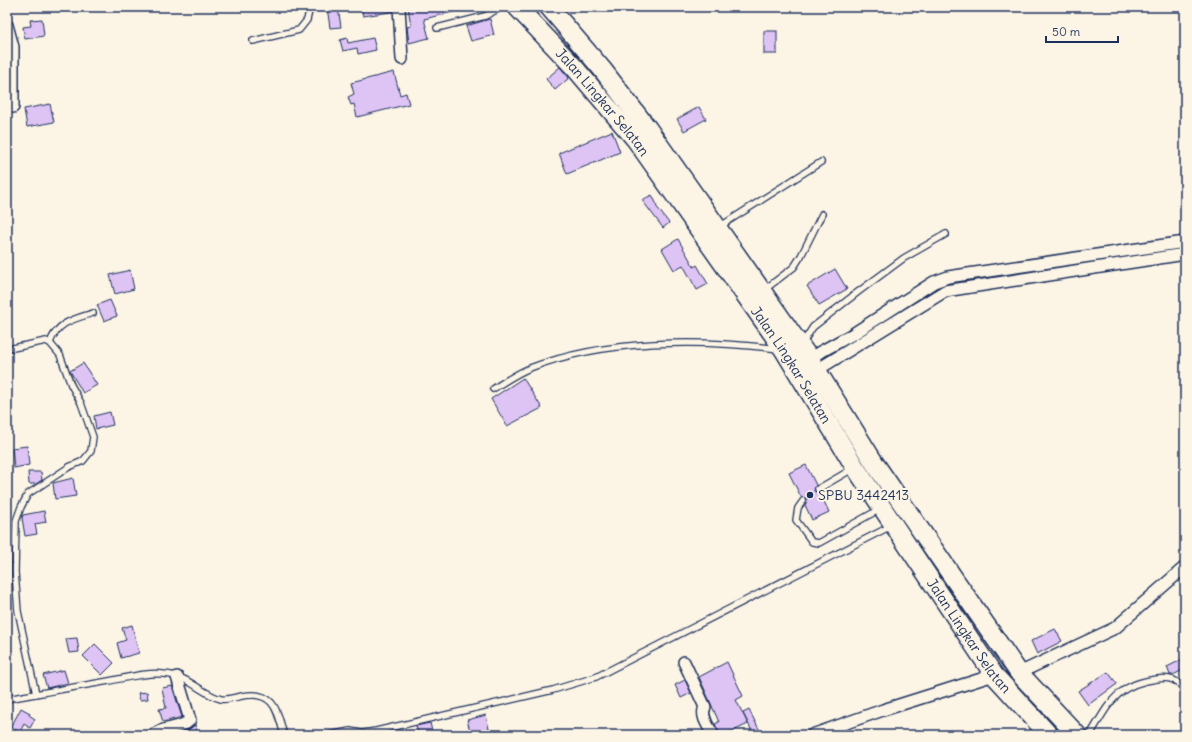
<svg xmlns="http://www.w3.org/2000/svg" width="1192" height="742" font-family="Delius,sans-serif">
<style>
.building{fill:#dec4f4;stroke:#1b2f5e}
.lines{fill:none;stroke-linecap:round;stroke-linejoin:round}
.service-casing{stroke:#1b2f5e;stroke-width:8}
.minor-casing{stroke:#1b2f5e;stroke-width:14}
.trunk-casing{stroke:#1b2f5e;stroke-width:21}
.service{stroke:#fcf5e5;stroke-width:5.5}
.minor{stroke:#fcf5e5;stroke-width:11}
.trunk{stroke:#fcf5e5;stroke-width:18}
.poi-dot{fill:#1b2f5e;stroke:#fcf5e5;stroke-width:1.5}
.labels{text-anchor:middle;stroke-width:4;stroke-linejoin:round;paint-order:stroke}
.street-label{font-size:14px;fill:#1b2f5e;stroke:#fcf5e5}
.poi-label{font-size:14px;fill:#1b2f5e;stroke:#fcf5e5;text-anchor:start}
</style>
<rect width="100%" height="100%" fill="#fcf5e5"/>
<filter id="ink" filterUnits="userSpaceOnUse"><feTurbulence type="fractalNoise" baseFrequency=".025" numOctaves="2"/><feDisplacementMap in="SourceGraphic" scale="8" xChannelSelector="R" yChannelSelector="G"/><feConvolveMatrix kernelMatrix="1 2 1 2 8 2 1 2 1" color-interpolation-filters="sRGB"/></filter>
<g filter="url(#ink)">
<g class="building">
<path d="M327,7H338L341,27L330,28Z"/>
<path d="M361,7H391V12L363,16Z"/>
<path d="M408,7H461V10L424,19L429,38L409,43L407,27L411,26Z"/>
<path d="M42,19L44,36L25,39L23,27L31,26L30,20Z"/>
<path d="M490,19L494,35L471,41L466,26Z"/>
<rect x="764" y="31" width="13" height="23"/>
<path d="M347,38L348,43L373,38L376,50L358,54L357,48L343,51L340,40Z"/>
<path d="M560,67L569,78L555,90L546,79Z"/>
<path d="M394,72L400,95L406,93L409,104L357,117L354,104L351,105L348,97L354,94L351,83Z"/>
<path d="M50,104L54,122L27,127L24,109Z"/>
<path d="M699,107L706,119L684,131L677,119Z"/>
<path d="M612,131L620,152L567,174L559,153Z"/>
<path d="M652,195L657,205L656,206L669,223L663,228L642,200Z"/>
<path d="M678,239L694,267L697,265L708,284L697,290L683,265L674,270L662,249Z"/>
<path d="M835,269L847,289L819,305L807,286Z"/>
<path d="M130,270L134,289L115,294L110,275Z"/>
<path d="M110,300L117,316L104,321L97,305Z"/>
<path d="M83,363L97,385L83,393L70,371Z"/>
<path d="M523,378L542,408L507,426L491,399Z"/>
<path d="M110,412L113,425L96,429L94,416Z"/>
<path d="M27,446L29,465L14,468L12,448Z"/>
<path d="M806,465L816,485L814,491L820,493L829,512L812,520L805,505L807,499L801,497L789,473Z"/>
<path d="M28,472H41L42,480L36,484H29Z"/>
<path d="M73,478L76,496L55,499L53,483Z"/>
<path d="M44,511L46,522L35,524L37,534L25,536L22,518L23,515Z"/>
<path d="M132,625L139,653L121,658L117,643L126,640L122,628Z"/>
<path d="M1055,629L1062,641L1037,654L1031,641Z"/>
<path d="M77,638L79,652L69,653L66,639Z"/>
<path d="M95,644L114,663L102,675L83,656Z"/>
<path d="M1185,658V669L1173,675H1170L1167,667Z"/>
<path d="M727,662L743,696L736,700L748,724L725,735H720L715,724L719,722L699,677Z"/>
<path d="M64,670L68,683L47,688L43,675Z"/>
<path d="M1108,672L1117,684L1088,705L1078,691Z"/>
<path d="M685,680L691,693L681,698L675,685Z"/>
<path d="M172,686L182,717L163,722L159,709L166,708L162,688Z"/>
<path d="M147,692L148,699L140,700L138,693Z"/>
<path d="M21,708L30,713L29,715L35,719L30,728L24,724L20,732L11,727Z"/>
<path d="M749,710L760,731L754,735L743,713Z"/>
<path d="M486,715L489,729L471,734L467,720Z"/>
<path d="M430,723L433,735H419L416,726Z"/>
<path d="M195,725L198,735H176L189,729Z"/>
</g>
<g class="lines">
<defs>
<g id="service">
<path d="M437,28L485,16L502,7"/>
<path d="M253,41L299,30L307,20L310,7"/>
<path d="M719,227L821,162"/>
<path d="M764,290L794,267L801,256L822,214"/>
<path d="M50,343C57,322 74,319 93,313"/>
<path d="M802,344L813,327L858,292L904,258L946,234"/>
<path d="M13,348L46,341L50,343L60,355L71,385L81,403L93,437L91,451L83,461L69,467L28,494L21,507L16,521L15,572L18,611L36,694"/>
<path d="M493,389C504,382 517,373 530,368C605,339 701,339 779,349"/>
<path d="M818,489L854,468"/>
<path d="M803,501L798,508L796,520L812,542L819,543L880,509"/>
<path d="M7,699C41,693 75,687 109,681C126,678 146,672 163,674C189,675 201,694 221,699C228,700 236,697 242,696C274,690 277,710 284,735"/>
<path d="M329,735L350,731L362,733L376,731L553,690L596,677L891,526"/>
<path d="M1090,735C1109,704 1116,684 1157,679C1170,677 1177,679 1185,691"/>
</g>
<g id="minor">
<path d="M399,7L402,59"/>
<path d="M7,25L13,47V107"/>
<path d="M804,361L853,334L934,282L948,277L1185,242"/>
<path d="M811,370H817L945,291L1185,254"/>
<path d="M684,662L705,707C700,716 709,727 713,735"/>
<path d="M1019,673L1115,628L1185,567"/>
<path d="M153,735C163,726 181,730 190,720L177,677"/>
<path d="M812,735L883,710L994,675"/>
</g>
<g id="trunk">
<path id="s1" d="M517,7L574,67L636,140L784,350L855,467L994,675L1049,735"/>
<path d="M549,7L602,69L648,129L809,358L875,464L1019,673L1077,735"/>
</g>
</defs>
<use href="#service" class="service-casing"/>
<use href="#minor" class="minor-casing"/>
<use href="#trunk" class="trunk-casing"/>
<use href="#service" class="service"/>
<use href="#minor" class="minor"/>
<use href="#trunk" class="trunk"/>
</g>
</g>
<circle class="poi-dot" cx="810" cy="495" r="4"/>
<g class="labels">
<g class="street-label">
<text dy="5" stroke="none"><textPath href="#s1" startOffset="128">Jalan Lingkar Selatan</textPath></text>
<text dy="5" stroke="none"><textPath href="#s1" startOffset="452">Jalan Lingkar Selatan</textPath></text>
<text dy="5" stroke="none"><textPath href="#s1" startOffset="776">Jalan Lingkar Selatan</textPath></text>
</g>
<g class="poi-label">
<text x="818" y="500">SPBU 3442413</text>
</g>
</g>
<rect width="1192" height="742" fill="none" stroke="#fcf5e5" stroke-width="24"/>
<rect x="12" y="12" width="1168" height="718" fill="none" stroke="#1b2f5e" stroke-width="1.5" filter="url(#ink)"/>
<path d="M1046 36v6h72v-6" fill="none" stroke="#1b2f5e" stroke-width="2"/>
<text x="1052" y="36" font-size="12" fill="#1b2f5e" stroke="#fcf5e5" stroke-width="3" paint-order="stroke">50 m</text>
</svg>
